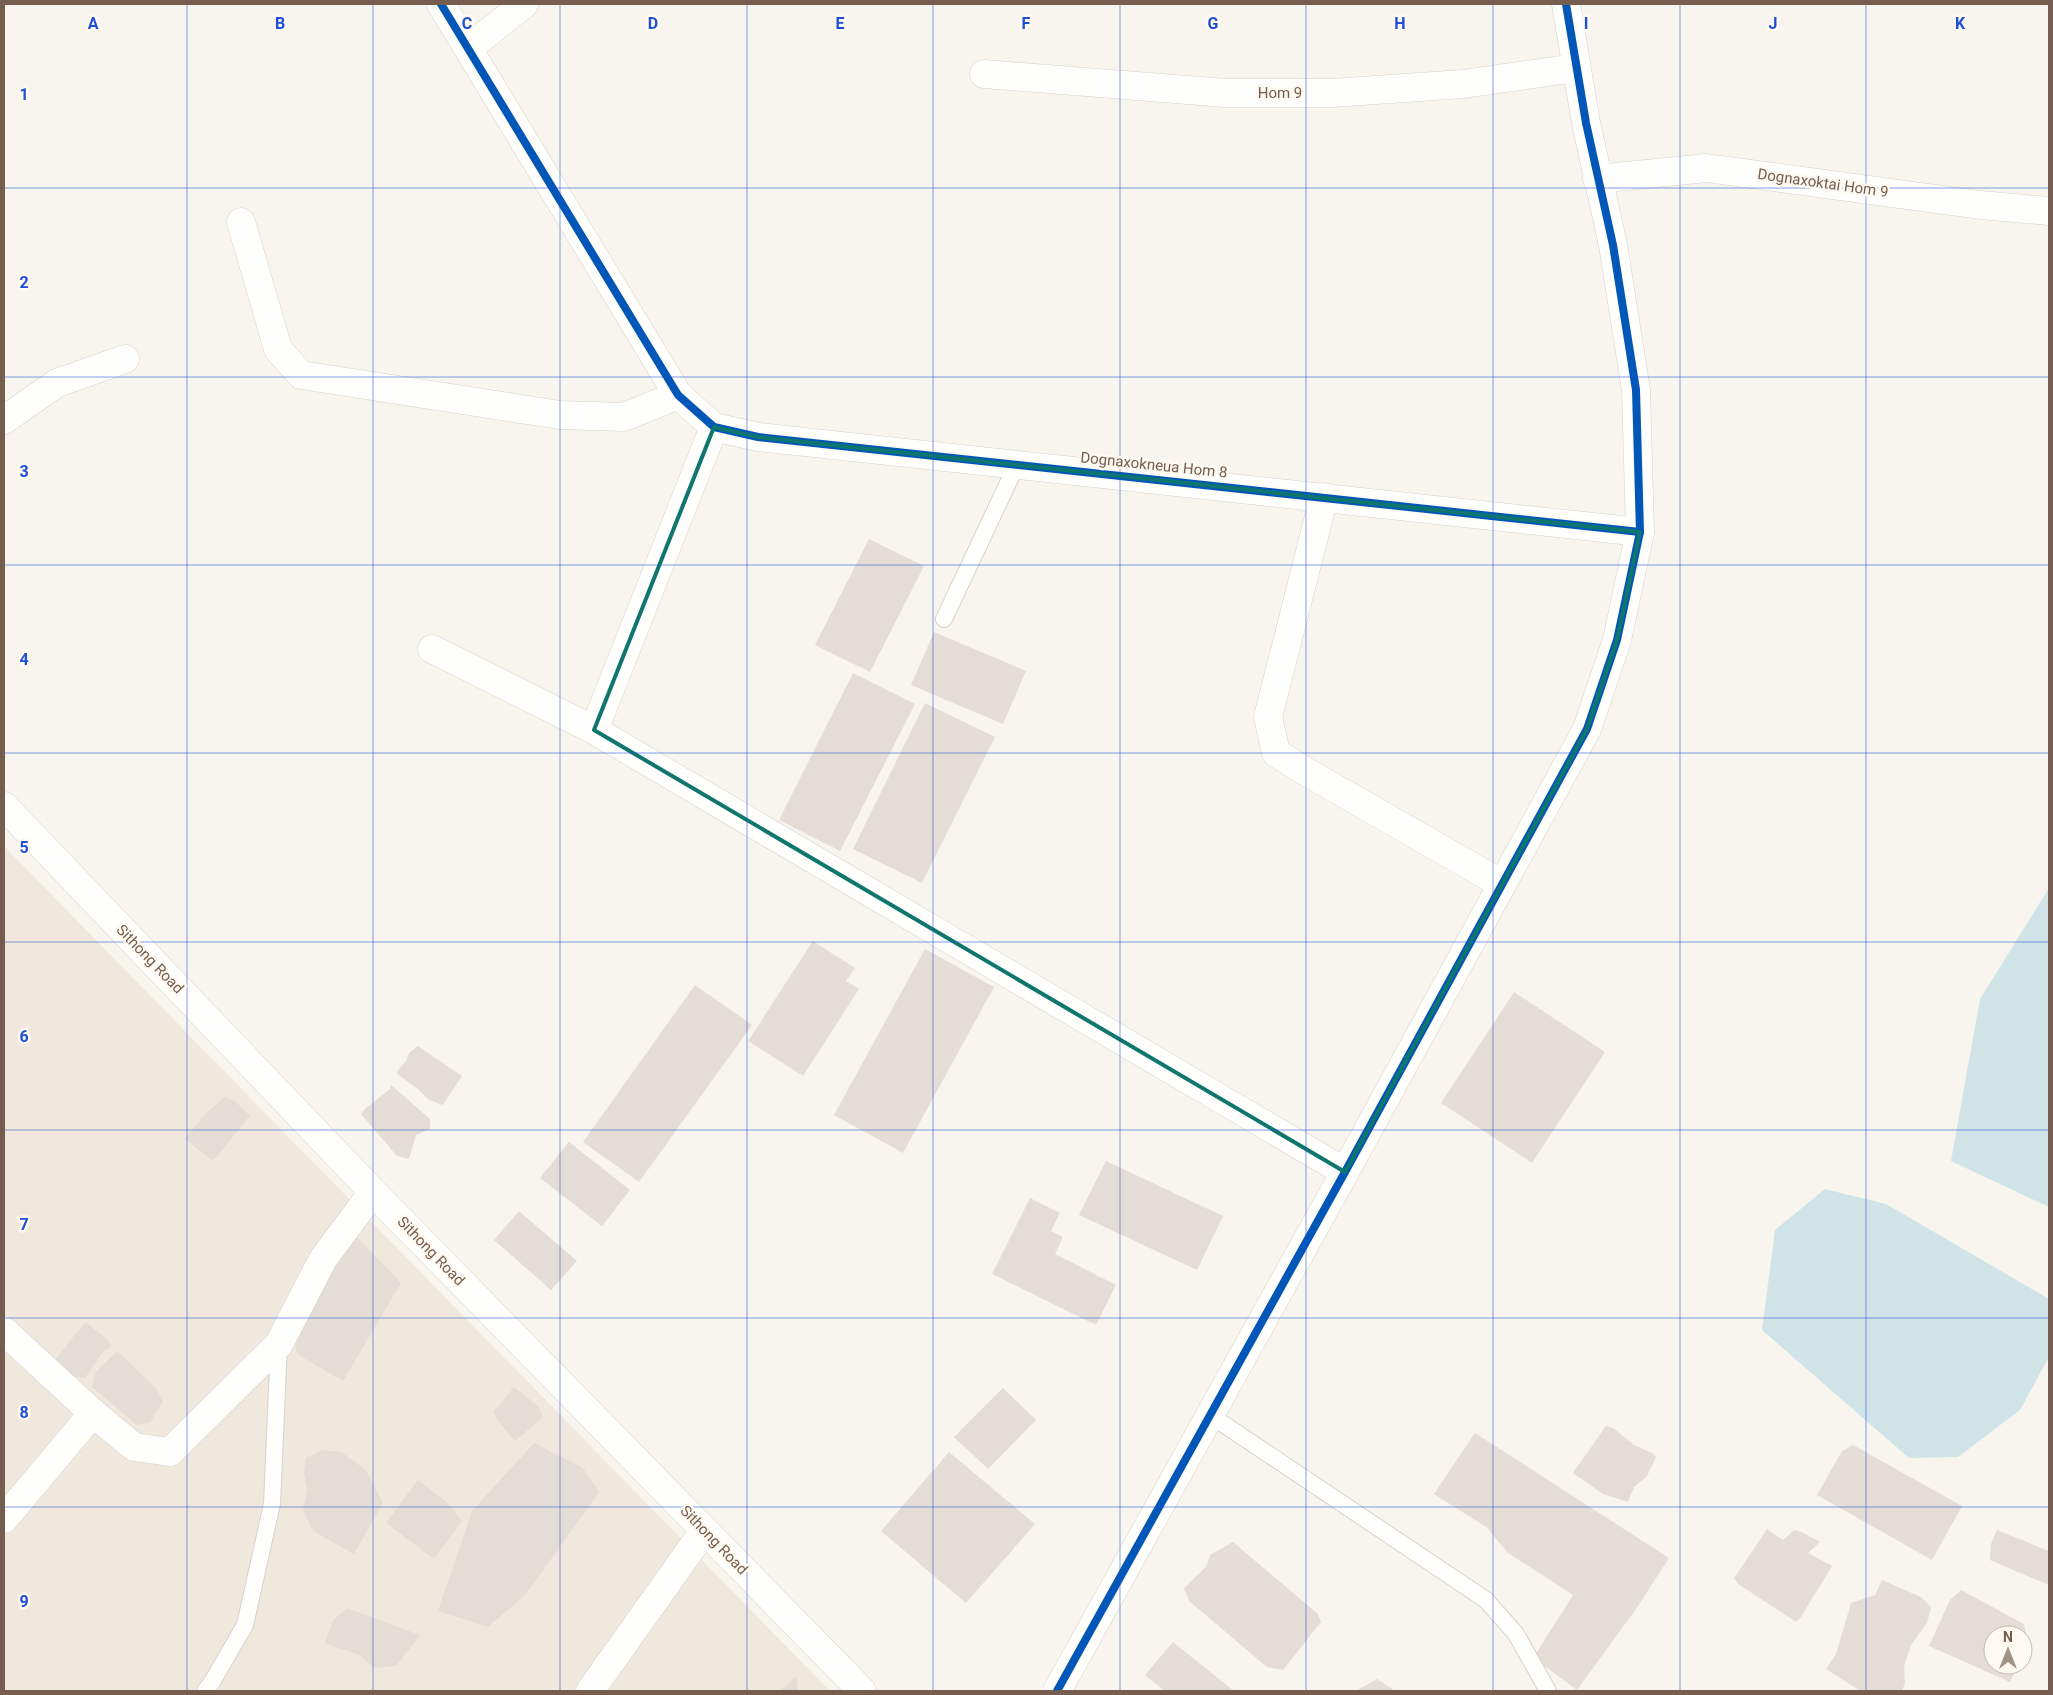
<svg xmlns="http://www.w3.org/2000/svg" width="2053" height="1695" font-family="Roboto,sans-serif">
<style>
.residential{fill:#f0e8dc}
.water{fill:#d0e4e8}
.building{fill:#e4ddd5}
.lines{fill:none;stroke-linecap:round;stroke-linejoin:round}
.service-casing{stroke:#d7d2cc;stroke-width:18}
.minor-casing{stroke:#d7d2cc;stroke-width:29}
.tertiary-casing{stroke:#d7d2cc;stroke-width:29}
.secondary-casing{stroke:#d8d2cc;stroke-width:29}
.service{stroke:#fefefc;stroke-width:16}
.minor{stroke:#fefefc;stroke-width:28}
.tertiary{stroke:#fefefc;stroke-width:28}
.secondary{stroke:#fefefc;stroke-width:28}
.cycleway-casing{stroke:#fef9f1;stroke-width:11}
.cycleway{stroke:#0057b8;stroke-width:8}
.marked{fill:none;stroke:#0f766e;stroke-width:4;stroke-linejoin:round}
.grid{fill:none;stroke:#1d4ed8;stroke-width:1;stroke-opacity:0.55}
.labels{text-anchor:middle;stroke-width:5;stroke-linejoin:round;paint-order:stroke}
.street-label{font-size:15px;fill:#755e4f;stroke:#fef9f1}
.grid-label{font-size:16px;text-anchor:middle;font-weight:bold;fill:#1d4ed8;stroke:#fef9f1;stroke-width:5;stroke-linejoin:round;paint-order:stroke}
</style>
<rect width="100%" height="100%" fill="#f7f5ee"/>
<path class="residential" d="M4,846L830,1691H4Z"/>
<g class="water">
<path d="M2049,888V1207L1951,1161L1980,999Z"/>
<path d="M1825,1189L1886,1204L2049,1299V1357L2020,1410L1958,1457L1909,1458L1762,1330L1775,1230Z"/>
</g>
<g class="building">
<path d="M869,539L924,566L870,672L815,645Z"/>
<path d="M934,632L1026,671L1003,724L911,685Z"/>
<path d="M853,673L915,704L840,851L779,820Z"/>
<path d="M925,703L995,737L922,883L853,849Z"/>
<path d="M813,941L855,968L846,981L859,989L803,1076L748,1041Z"/>
<path d="M925,949L994,987L903,1153L834,1115Z"/>
<path d="M695,985L752,1025L639,1182L583,1142Z"/>
<path d="M1514,992L1605,1052L1532,1163L1441,1103Z"/>
<path d="M418,1046L462,1076L443,1105L429,1100L419,1090L396,1073L406,1061L409,1053Z"/>
<path d="M391,1085L430,1119V1129L416,1135L409,1159L397,1156L361,1114L366,1108L390,1089Z"/>
<path d="M225,1097L236,1102L250,1116L213,1161L185,1139L205,1114Z"/>
<path d="M569,1142L630,1190L602,1226L540,1178Z"/>
<path d="M1106,1161L1223,1216L1197,1270L1079,1215Z"/>
<path d="M1030,1198L1060,1213L1051,1231L1063,1237L1055,1254L1116,1285L1096,1325L992,1274Z"/>
<path d="M519,1211L577,1261L551,1290L494,1240Z"/>
<path d="M354,1234L401,1283L343,1381L297,1354L292,1327Z"/>
<path d="M85,1322L107,1339L111,1346L102,1353L85,1378L71,1376L67,1370L55,1360Z"/>
<path d="M117,1351L156,1388L163,1401L150,1422L137,1425L92,1387L95,1373Z"/>
<path d="M514,1387L538,1406L543,1417L515,1441L498,1421L494,1412Z"/>
<path d="M1003,1388L1036,1420L988,1469L954,1437Z"/>
<path d="M1606,1426L1613,1428L1634,1445L1652,1453L1656,1457L1647,1476L1634,1487L1628,1502L1603,1494L1573,1473Z"/>
<path d="M1475,1433L1669,1558L1636,1609L1577,1690L1542,1664L1535,1655L1573,1595L1508,1553L1486,1527L1434,1494Z"/>
<path d="M534,1443L583,1468L599,1492L526,1594L488,1627L438,1611L472,1511Z"/>
<path d="M1853,1445L1962,1506L1932,1560L1817,1495L1842,1451Z"/>
<path d="M321,1450L341,1452L366,1470L383,1503L354,1554L313,1531L303,1510L307,1489L304,1473L306,1458Z"/>
<path d="M949,1452L1035,1524L966,1603L881,1531Z"/>
<path d="M418,1480L448,1503L462,1521L434,1559L386,1523Z"/>
<path d="M1767,1529L1783,1540L1794,1530L1802,1532L1820,1542L1808,1553L1832,1566L1801,1617L1796,1622L1738,1584L1734,1578Z"/>
<path d="M1997,1530L2049,1551V1585L1990,1560L1991,1544Z"/>
<path d="M1233,1542L1318,1614L1321,1622L1283,1670L1267,1667L1189,1601L1184,1588L1206,1567L1210,1555Z"/>
<path d="M1882,1580L1921,1597L1931,1607L1927,1623L1911,1645L1904,1666L1905,1683L1902,1691H1860L1826,1669L1836,1654L1851,1603L1875,1595Z"/>
<path d="M1961,1590L2024,1624L2028,1643L2023,1654V1635H1993V1665H2018L2010,1682L1929,1646L1950,1600Z"/>
<path d="M347,1608L420,1635L396,1666L375,1668L359,1655L325,1643L333,1620Z"/>
<path d="M1173,1642L1234,1691H1165L1145,1675Z"/>
<path d="M796,1677L798,1691H779Z"/>
<path d="M1377,1679L1395,1691H1356Z"/>
</g>
<g class="lines">
<defs>
<g id="service">
<path d="M944,619L1017,464"/>
<path d="M1210,1415L1486,1600L1516,1634L1548,1691"/>
<path d="M205,1691L212,1682L245,1625L272,1504L279,1344"/>
</g>
<g id="minor">
<path d="M441,4L678,395L714,427L758,437L1640,532"/>
<path d="M469,48L524,4"/>
<path d="M984,74L1226,93H1332L1463,84L1575,68"/>
<path d="M1597,179L1706,168L1980,205L2049,211"/>
<path d="M241,222L278,349L301,375L560,415L624,417L678,395"/>
<path d="M4,420L57,383L125,359"/>
<path d="M1324,497L1268,717L1276,753L1305,771L1502,884"/>
<path d="M432,649L594,730L1345,1172"/>
<path d="M594,730L714,427"/>
<path d="M4,1331L93,1413L134,1447L170,1452L279,1344L323,1259L373,1192"/>
<path d="M4,1519L93,1413"/>
<path d="M590,1691L704,1531"/>
</g>
<path id="tertiary" d="M1057,1691L1345,1172L1587,729L1617,640L1640,532L1636,390L1613,245L1586,123L1566,4"/>
<path id="secondary" d="M4,806L373,1192L862,1691"/>
</defs>
<use href="#service" class="service-casing"/>
<use href="#minor" class="minor-casing"/>
<use href="#tertiary" class="tertiary-casing"/>
<use href="#secondary" class="secondary-casing"/>
<use href="#service" class="service"/>
<use href="#minor" class="minor"/>
<use href="#tertiary" class="tertiary"/>
<use href="#secondary" class="secondary"/>
<defs>
<g id="cycleway">
<path d="M441,4L678,395L714,427L758,437L1640,532"/>
<path d="M1057,1691L1345,1172L1587,729L1617,640L1640,532L1636,390L1613,245L1586,123L1566,4"/>
</g>
</defs>
<use href="#cycleway" class="cycleway-casing"/>
<use href="#cycleway" class="cycleway"/>
</g>
<path class="marked" d="M714,427L758,437L1640,532L1617,640L1587,729L1345,1172L594,730Z"/>
<path class="grid" d="M187,4V1691M373,4V1691M560,4V1691M747,4V1691M933,4V1691M1120,4V1691M1306,4V1691M1493,4V1691M1680,4V1691M1866,4V1691M4,188H2049M4,377H2049M4,565H2049M4,753H2049M4,942H2049M4,1130H2049M4,1318H2049M4,1507H2049"/>
<g class="labels">
<g class="street-label">
<text x="1280" y="98">Hom 9</text>
<text transform="translate(1823 183) rotate(8)" y="5">Dognaxoktai Hom 9</text>
<text transform="translate(1154 465) rotate(6)" y="5">Dognaxokneua Hom 8</text>
<text transform="translate(150 959) rotate(46)" y="5">Sithong Road</text>
<text transform="translate(431 1251) rotate(46)" y="5">Sithong Road</text>
<text transform="translate(714 1540) rotate(46)" y="5">Sithong Road</text>
</g>
</g>
<g class="grid-label">
<text x="93" y="29">A</text>
<text x="280" y="29">B</text>
<text x="467" y="29">C</text>
<text x="653" y="29">D</text>
<text x="840" y="29">E</text>
<text x="1026" y="29">F</text>
<text x="1213" y="29">G</text>
<text x="1400" y="29">H</text>
<text x="1586" y="29">I</text>
<text x="1773" y="29">J</text>
<text x="1960" y="29">K</text>
<text x="24" y="100">1</text>
<text x="24" y="288">2</text>
<text x="24" y="477">3</text>
<text x="24" y="665">4</text>
<text x="24" y="853">5</text>
<text x="24" y="1042">6</text>
<text x="24" y="1230">7</text>
<text x="24" y="1418">8</text>
<text x="24" y="1607">9</text>
</g>
<rect width="2053" height="1695" fill="none" stroke="#755e4f" stroke-width="10"/>
<g transform="translate(2008 1650)"><circle r="24" fill="#fef9f1" stroke="#c7bbb0"/>
<path d="M0-4L9 19L0 12L-9 19Z" fill="#a29387"/>
<text y="-8" font-size="14" font-weight="bold" text-anchor="middle" fill="#755e4f">N</text>
</g>
</svg>
